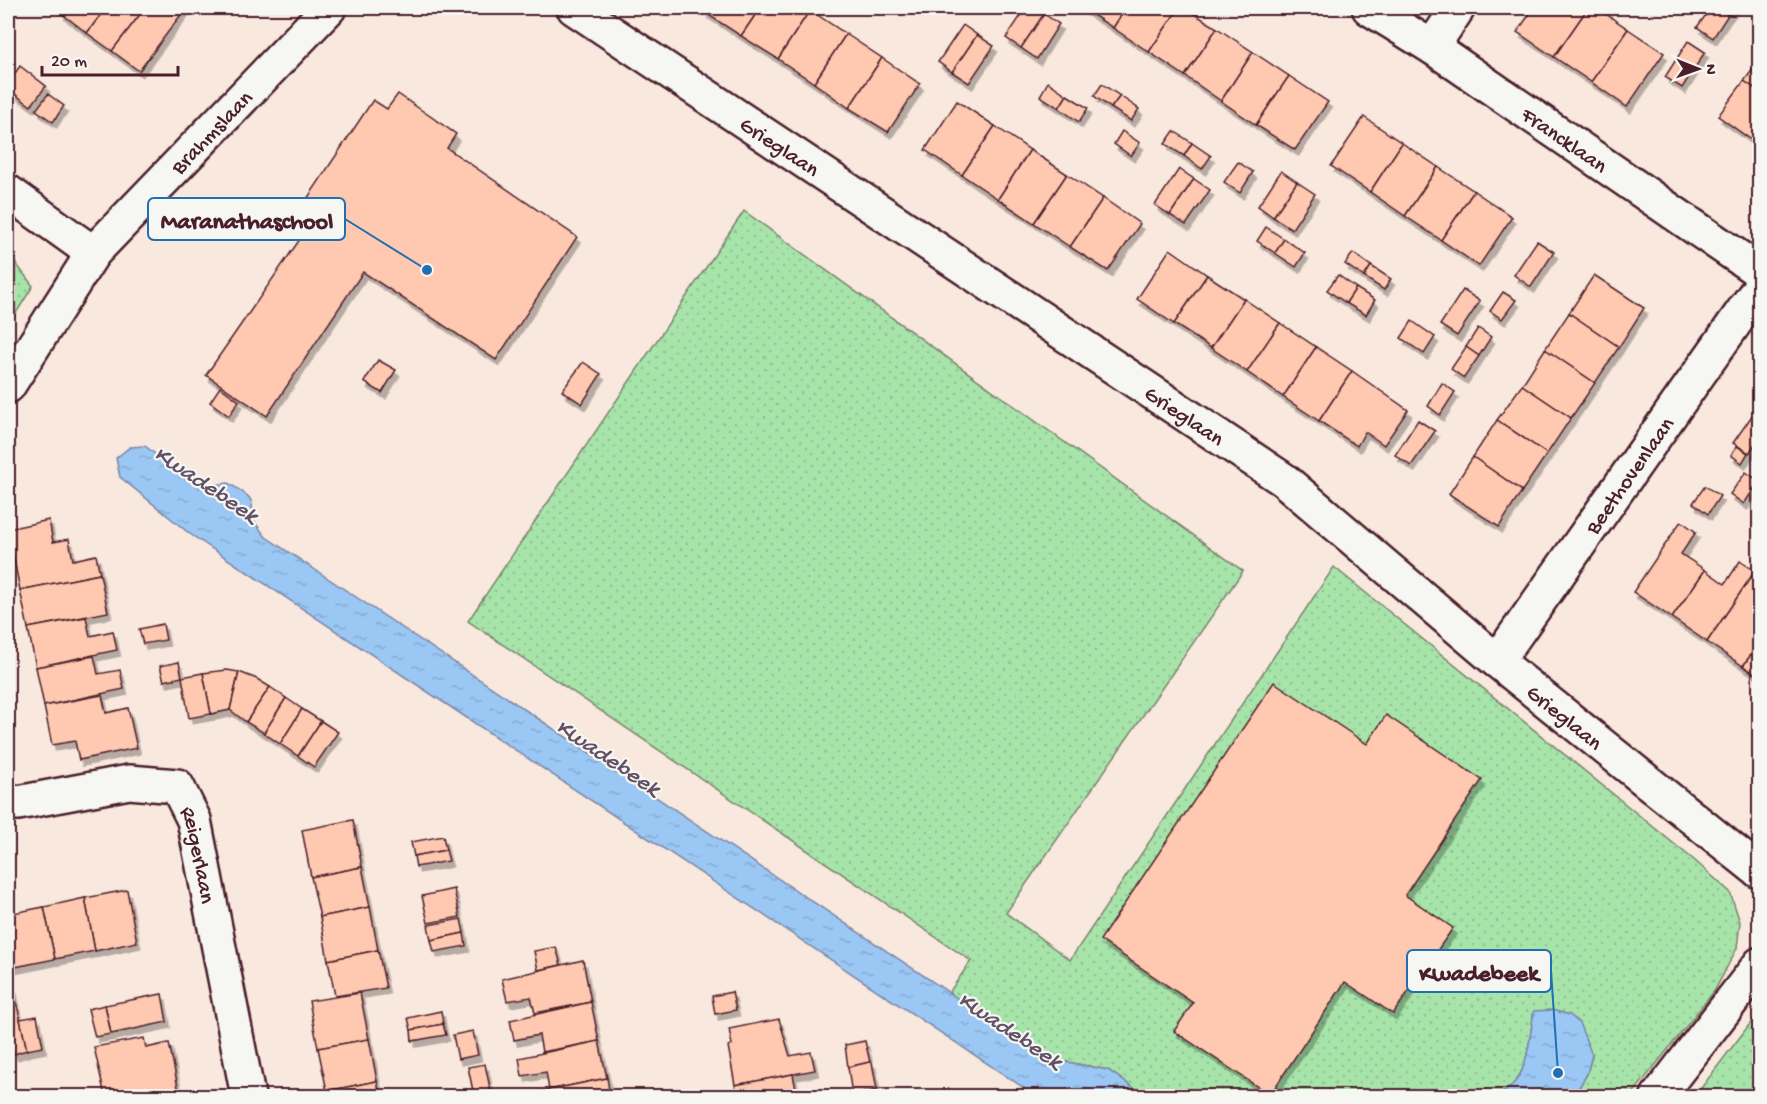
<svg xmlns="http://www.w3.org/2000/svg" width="1767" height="1104" font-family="'Gochi Hand',sans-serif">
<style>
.grass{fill:url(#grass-dots);stroke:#78826a;stroke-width:1.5}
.water{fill:url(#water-ripples);stroke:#7a84a4;stroke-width:1.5}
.building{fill:#fec9b0;stroke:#4a1f2b;stroke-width:1.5;filter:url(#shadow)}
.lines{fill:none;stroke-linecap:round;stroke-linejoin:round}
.street-casing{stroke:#4a1f2b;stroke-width:38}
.secondary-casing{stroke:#4a1f2b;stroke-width:38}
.street{stroke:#f6f6f2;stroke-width:33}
.secondary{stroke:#f6f6f2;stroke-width:33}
.labels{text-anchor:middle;stroke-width:4.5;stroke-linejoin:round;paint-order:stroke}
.street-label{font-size:22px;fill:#4a1f2b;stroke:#f6f6f2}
.water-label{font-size:24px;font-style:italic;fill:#625167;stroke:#f6f6f2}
.leader{fill:none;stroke:#1f6fb2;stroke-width:2}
.callout-dot{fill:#1f6fb2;stroke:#f6f6f2;stroke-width:2}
.callout{fill:#f6f6f2;stroke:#1f6fb2;stroke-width:2}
.callout-label{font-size:24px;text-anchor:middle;font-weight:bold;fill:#4a1f2b}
</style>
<defs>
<pattern id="grass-dots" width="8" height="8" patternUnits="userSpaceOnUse" patternTransform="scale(1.5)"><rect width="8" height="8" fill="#a7e4aa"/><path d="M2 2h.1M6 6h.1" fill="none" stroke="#91c392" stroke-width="1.8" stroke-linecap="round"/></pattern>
<pattern id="water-ripples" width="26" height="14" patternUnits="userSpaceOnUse" patternTransform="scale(1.5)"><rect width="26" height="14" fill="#9ac7f4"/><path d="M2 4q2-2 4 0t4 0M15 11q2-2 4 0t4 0" fill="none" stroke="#86aad1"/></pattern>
<filter id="shadow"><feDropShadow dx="3.5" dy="6" stdDeviation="0" flood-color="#0004"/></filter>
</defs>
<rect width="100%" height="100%" fill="#f8e8de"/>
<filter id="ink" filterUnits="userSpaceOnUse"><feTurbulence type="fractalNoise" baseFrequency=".0167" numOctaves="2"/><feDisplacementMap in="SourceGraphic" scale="12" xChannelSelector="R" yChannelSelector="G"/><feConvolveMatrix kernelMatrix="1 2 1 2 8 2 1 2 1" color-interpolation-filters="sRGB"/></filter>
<g filter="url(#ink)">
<g class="grass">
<path d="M744,211L1243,571L1006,913L1070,960L1334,567L1694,860L1730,892L1740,922L1737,948L1715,990L1631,1096H1574L1587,1074L1592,1055L1534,1011C1528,1044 1530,1082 1496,1096H1145L1108,1070L1047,1058L948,994L971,961L468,621Z"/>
<path d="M8,253L33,286L8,326Z"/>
<path d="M1759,1012V1096H1695Z"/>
</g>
<g class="water">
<path d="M145,446L194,484L208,486L228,483C247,495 255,495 252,519L266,537L1047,1058L1108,1070L1145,1096H1036L190,534L120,477L116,458L130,447Z"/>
<path d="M1552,1010L1570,1015L1579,1023L1592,1055L1587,1074L1574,1096H1496C1530,1082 1528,1044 1534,1011Z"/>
</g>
<g class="building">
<path d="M65,8H106L87,33L61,13Z"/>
<path d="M106,8H145L112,51L87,33Z"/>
<path d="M145,8H186L139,71L112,51Z"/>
<path d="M707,8H760L741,36L704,12Z"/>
<path d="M760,8L810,10L778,59L741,36Z"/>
<path d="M1026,8H1034L1044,14L1021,48L1006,38Z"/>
<path d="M1082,8H1126L1113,28Z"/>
<path d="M1126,8H1179L1149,52L1113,28Z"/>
<path d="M1179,8H1185L1217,28L1185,76L1149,52Z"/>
<path d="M1534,8H1588L1554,57L1517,32Z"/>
<path d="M1588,8H1597L1628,29L1591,82L1554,57Z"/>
<path d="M1711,8H1719L1728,15L1713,38L1697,27Z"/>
<path d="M1719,8H1734L1728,15Z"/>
<path d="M810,10L846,34L814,83L778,59Z"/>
<path d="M1044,14L1059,24L1037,59L1021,48Z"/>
<path d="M963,25L977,35L952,72L938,62Z"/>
<path d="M1217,28L1253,52L1221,101L1185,76Z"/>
<path d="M1628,29L1664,53L1627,107L1591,82Z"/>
<path d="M846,34L882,58L849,108L814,83Z"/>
<path d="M977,35L994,46L969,83L952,72Z"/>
<path d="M1688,41L1705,52L1682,88L1665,77Z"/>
<path d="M1253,52L1289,76L1256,125L1221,101Z"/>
<path d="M882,58L920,84L888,132L849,108Z"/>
<path d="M1760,60V92L1744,81Z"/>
<path d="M20,66L46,86L31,106L8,89V83Z"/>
<path d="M1289,76L1328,102L1295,150L1256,125Z"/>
<path d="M1744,81L1760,92V146L1718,116Z"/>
<path d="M1048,82L1067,95L1059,108L1040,96Z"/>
<path d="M1102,84L1120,96L1111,108L1094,96Z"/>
<path d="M48,94L64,106L53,122L36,110Z"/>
<path d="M398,94L456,134L447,148L577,237L496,360L363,272L267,416L206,375L305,232L291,223L373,100L387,109Z"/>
<path d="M1067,95L1088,108L1079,122L1059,108Z"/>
<path d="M1120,96L1139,109L1131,121L1111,108Z"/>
<path d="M957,101L995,126L962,175L925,150Z"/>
<path d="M1364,117L1402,143L1370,192L1331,166Z"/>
<path d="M995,126L1030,150L998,199L962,175Z"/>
<path d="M1122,131L1140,143L1131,156L1114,144Z"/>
<path d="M1174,131L1192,143L1184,156L1165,144Z"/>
<path d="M1192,143L1211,156L1202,169L1184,156Z"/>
<path d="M1402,143L1438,167L1405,216L1370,192Z"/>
<path d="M1030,150L1067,174L1034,223L998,199Z"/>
<path d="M1238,162L1253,172L1240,193L1224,182Z"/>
<path d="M1438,167L1474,191L1441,240L1405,216Z"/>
<path d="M1179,169L1194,179L1170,215L1155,205Z"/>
<path d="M1281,171L1297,182L1273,217L1258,206Z"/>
<path d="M1067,174L1103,198L1070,247L1034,223Z"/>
<path d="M1194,179L1210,190L1186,225L1170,215Z"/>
<path d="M1297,182L1315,194L1292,229L1273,217Z"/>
<path d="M1474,191L1512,217L1479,266L1441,240Z"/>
<path d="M1103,198L1140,224L1108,271L1070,247Z"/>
<path d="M1266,227L1284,239L1275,253L1257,241Z"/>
<path d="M1284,239L1305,253L1296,267L1275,253Z"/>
<path d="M1537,241L1554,252L1531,287L1514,275Z"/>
<path d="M1170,249L1207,275L1174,324L1137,299Z"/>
<path d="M1353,253L1371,266L1364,277L1345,264Z"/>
<path d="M1371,266L1391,279L1384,290L1364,277Z"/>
<path d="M1207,275L1244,299L1211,348L1174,324Z"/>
<path d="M1338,275L1356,288L1346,303L1327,290Z"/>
<path d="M1594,275L1644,308L1619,347L1569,313Z"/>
<path d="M1356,288L1375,300L1366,315L1346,303Z"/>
<path d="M1463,290L1480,301L1457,336L1440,325Z"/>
<path d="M1503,292L1516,300L1502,319L1490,311Z"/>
<path d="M1244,299L1280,323L1247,372L1211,348Z"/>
<path d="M1569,313L1619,347L1595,383L1545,349Z"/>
<path d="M1412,321L1435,337L1424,354L1401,338Z"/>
<path d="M1280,323L1316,347L1283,397L1247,372Z"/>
<path d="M1478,328L1491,337L1479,356L1466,347Z"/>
<path d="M1316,347L1352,371L1319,421L1283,397Z"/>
<path d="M1466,347L1479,356L1464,378L1451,369Z"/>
<path d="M1545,349L1595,383L1571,418L1522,385Z"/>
<path d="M378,360L396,370L382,393L364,382Z"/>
<path d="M583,362L601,374L582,404L562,391Z"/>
<path d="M1352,371L1408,410L1384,445L1365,432L1357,446L1319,421Z"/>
<path d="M1442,383L1455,392L1440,415L1428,406Z"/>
<path d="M1522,385L1571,418L1547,454L1497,420Z"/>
<path d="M220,387L239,401L229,416L210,402Z"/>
<path d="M1760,404V437L1749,453L1733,443Z"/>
<path d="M1418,420L1435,431L1411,466L1395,455Z"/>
<path d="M1497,420L1547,454L1522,491L1473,457Z"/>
<path d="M1737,446L1748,453L1742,463L1731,455Z"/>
<path d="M1473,457L1522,491L1499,527L1449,494Z"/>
<path d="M1746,472L1759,481L1744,504L1730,494Z"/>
<path d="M1705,486L1720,496L1708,514L1693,503Z"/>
<path d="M49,520L53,542L69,539L73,560L96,555L100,574L20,590L8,529Z"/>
<path d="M1681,521L1696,532L1681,554L1705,570L1672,618L1633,592Z"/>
<path d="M1740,561L1755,571L1707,642L1672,618L1705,570L1725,584Z"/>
<path d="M1755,571L1760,575V592L1753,602L1760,607V642L1743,666L1707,642Z"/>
<path d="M100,574L108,612L28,628L20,590Z"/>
<path d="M86,617L90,636L113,631L117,650L36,667L28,628Z"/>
<path d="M163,624L166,640L143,644L139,629Z"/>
<path d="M1760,642V677L1743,666Z"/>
<path d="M94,656L98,674L120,670L124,689L44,706L36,667Z"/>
<path d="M179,662L182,677L164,681L160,666Z"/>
<path d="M227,670L239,672L230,710L211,714L203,673Z"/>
<path d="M239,672L257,679L270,687L246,722L230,710Z"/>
<path d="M203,673L211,714L189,718L182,677Z"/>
<path d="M1274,682L1367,744L1386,715L1482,780L1405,895L1453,928L1393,1014L1345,982L1270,1095L1174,1031L1193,1003L1100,940Z"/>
<path d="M270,687L286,698L264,733L246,722Z"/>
<path d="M102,695L106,713L128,708L137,748L79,760L75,741L52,745L44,706Z"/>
<path d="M286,698L302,709L280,744L264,733Z"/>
<path d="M302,709L321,721L298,756L280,744Z"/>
<path d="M321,721L338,732L314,767L298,756Z"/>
<path d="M353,820L362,867L311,877L302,830Z"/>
<path d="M443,836L446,850L414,856L411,842Z"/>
<path d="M446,850L449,861L416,867L414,856Z"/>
<path d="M362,867L370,907L320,917L311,877Z"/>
<path d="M454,889L460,917L428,923L422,896Z"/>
<path d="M127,890L137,942L95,951L85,898Z"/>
<path d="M85,898L95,951L55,959L44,907Z"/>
<path d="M44,907L55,959L10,968L8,953V914Z"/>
<path d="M370,907L378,950L328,960L320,917Z"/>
<path d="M461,919L464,933L431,940L428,925Z"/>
<path d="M464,933L466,946L434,952L431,940Z"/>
<path d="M556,947L561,965L538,970L534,951Z"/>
<path d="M378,950L386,988L335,996L328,960Z"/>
<path d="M583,960L591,1002L535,1013L531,997L507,1001L502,979Z"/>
<path d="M12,983L27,1050L14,1054L8,1030V985Z"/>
<path d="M732,992L736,1010L715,1014L712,996Z"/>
<path d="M360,993L369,1039L318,1048L309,1001Z"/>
<path d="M162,994L167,1022L111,1034L105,1005Z"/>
<path d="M591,1002L599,1041L542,1052L539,1035L514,1040L510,1020Z"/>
<path d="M105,1005L111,1034L95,1037L88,1009Z"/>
<path d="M441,1011L443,1024L411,1030L408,1018Z"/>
<path d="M37,1016L43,1047L27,1050L20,1019Z"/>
<path d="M779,1019L790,1056L811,1052L815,1070L735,1085L728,1046L732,1045L729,1029Z"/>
<path d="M443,1024L446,1035L412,1041L411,1030Z"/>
<path d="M473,1031L478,1055L458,1059L453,1035Z"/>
<path d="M144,1038L146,1048L169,1043L179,1092L156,1096H105L94,1047Z"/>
<path d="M369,1039L377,1081L327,1091L318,1048Z"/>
<path d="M599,1041L607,1078L549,1090L546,1072L522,1076L519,1058Z"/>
<path d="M865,1041L870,1062L848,1067L845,1045Z"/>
<path d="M870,1062H872L877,1090L852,1095L848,1067Z"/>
<path d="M485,1064L491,1093L474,1096L468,1067Z"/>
<path d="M793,1074L797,1095L819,1091L820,1096H738L735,1085Z"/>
<path d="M607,1078L610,1096H526L549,1090Z"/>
<path d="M377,1081L380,1096H328L327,1091Z"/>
<path d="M179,1092L180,1096H156Z"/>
</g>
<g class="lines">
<defs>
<g id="street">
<path id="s1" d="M1369,8L1432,47L1760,272"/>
<path d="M1432,47L1458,8"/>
<path d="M8,386L93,253"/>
<path id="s2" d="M1497,661L1760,287"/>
<path id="s3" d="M8,801L18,803L129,782L177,786L194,820L248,1096"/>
</g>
<g id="secondary">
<path id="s4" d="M574,8L1284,480L1497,661L1760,872"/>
<path id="s5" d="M8,192L93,253L329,8"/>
<path d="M1658,1096L1760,964"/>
</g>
</defs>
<use href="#street" class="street-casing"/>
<use href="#secondary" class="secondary-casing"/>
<use href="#street" class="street"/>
<use href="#secondary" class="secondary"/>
</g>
</g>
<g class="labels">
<g class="street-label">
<text dy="8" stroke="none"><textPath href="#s5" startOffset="274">Brahmslaan</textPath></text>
<text dy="8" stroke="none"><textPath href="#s1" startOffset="236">Francklaan</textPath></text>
<text dy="8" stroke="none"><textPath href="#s4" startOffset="248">Grieglaan</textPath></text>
<text dy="8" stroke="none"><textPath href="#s4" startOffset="734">Grieglaan</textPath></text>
<text dy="8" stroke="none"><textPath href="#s2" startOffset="228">Beethovenlaan</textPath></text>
<text dy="8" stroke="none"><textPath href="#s4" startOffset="1220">Grieglaan</textPath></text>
<text dy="8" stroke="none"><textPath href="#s3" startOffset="244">Reigerlaan</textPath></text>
</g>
<g class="water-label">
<text transform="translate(207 483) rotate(34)" y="8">Kwadebeek</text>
<text transform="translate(609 756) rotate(34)" y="8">Kwadebeek</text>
<text transform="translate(1011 1029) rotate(34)" y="8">Kwadebeek</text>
</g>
</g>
<path class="leader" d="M427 270L345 219M1558 1073L1551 971"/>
<g class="callout-dot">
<circle cx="427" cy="270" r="6"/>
<circle cx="1558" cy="1073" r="6"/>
</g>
<g class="callout">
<rect x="148" y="198" width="197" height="42" rx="6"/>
<rect x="1407" y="950" width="144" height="42" rx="6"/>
</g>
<g class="callout-label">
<text x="247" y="228">Maranathaschool</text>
<text x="1479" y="980">Kwadebeek</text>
</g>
<rect width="1767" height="1104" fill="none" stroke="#f6f6f2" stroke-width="30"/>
<rect x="15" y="15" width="1737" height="1074" fill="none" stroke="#4a1f2b" stroke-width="2" filter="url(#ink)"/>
<g transform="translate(1698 69) rotate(91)" stroke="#f6f6f2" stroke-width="4.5" paint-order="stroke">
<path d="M0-4.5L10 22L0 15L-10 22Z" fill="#4a1f2b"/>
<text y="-9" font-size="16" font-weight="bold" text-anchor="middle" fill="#4a1f2b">N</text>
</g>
<path d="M42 66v9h136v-9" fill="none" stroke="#4a1f2b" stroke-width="3"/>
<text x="51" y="66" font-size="18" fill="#4a1f2b" stroke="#f6f6f2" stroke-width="4.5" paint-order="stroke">20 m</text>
</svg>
